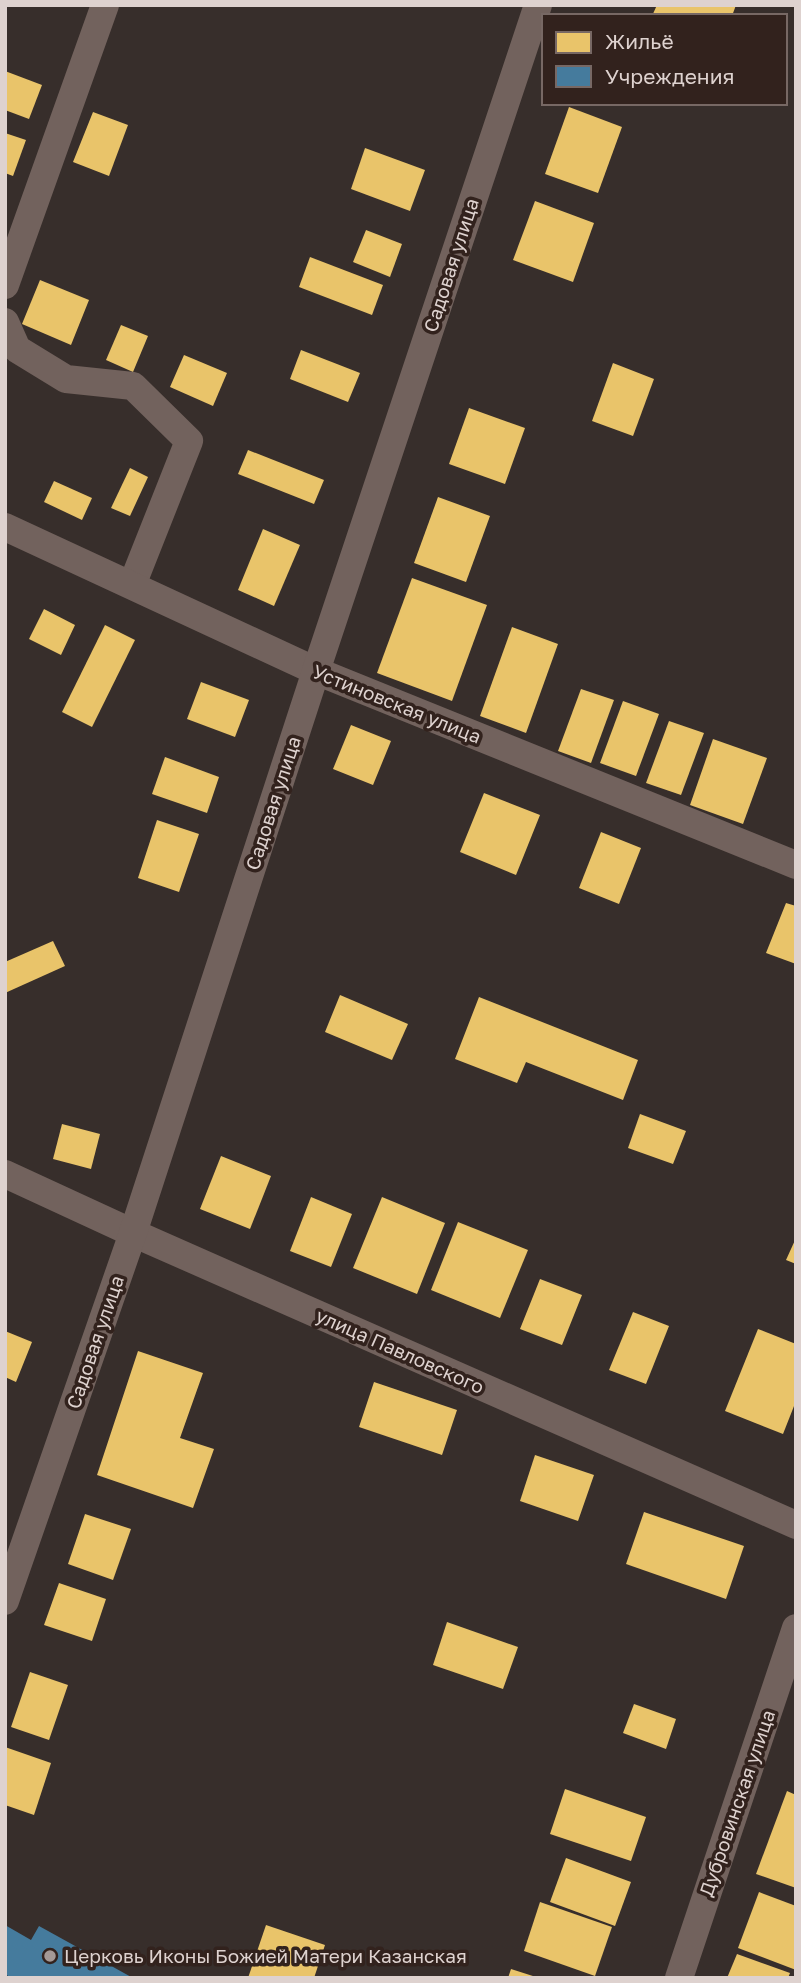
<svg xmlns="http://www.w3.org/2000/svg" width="801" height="1983" font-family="'Golos Text',sans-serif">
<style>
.homes{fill:#e9c46a}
.public{fill:#457b9d}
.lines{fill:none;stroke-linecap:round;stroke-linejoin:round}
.street{stroke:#72625d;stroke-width:28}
.poi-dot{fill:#a49996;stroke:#32221d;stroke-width:2.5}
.labels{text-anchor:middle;stroke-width:7;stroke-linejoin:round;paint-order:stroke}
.street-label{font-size:19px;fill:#ded2cf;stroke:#32221d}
.poi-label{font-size:19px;fill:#ded2cf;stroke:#32221d;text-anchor:start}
</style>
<rect width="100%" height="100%" fill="#372e2b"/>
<g class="homes">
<path d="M657,5H736L732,16H652Z"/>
<path d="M5,71L42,85L29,119L5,110Z"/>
<path d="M569,107L622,127L598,193L545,174Z"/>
<path d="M93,112L128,125L109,176L73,162Z"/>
<path d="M5,133L26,140L13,176L5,173Z"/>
<path d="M365,148L425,170L410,211L351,189Z"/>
<path d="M535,201L594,223L573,282L513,260Z"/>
<path d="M366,230L402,244L390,277L353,262Z"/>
<path d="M310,257L383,285L372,315L299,287Z"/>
<path d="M40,280L89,300L71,345L22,324Z"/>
<path d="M121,325L148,336L133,372L106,360Z"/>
<path d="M301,350L360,373L348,402L290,379Z"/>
<path d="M184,355L227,373L213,406L170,387Z"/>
<path d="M613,363L654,379L633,436L592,421Z"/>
<path d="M469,408L525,428L505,484L449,464Z"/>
<path d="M248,450L324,480L314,504L238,474Z"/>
<path d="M130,468L148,477L130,516L111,508Z"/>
<path d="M54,481L92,498L82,520L44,502Z"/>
<path d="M438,497L490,516L466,582L414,563Z"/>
<path d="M263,529L300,545L274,606L238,590Z"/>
<path d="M412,578L487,605L452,701L377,673Z"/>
<path d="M44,609L75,625L61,655L29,639Z"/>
<path d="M105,625L135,640L92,727L62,712Z"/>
<path d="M512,627L558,644L526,733L480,716Z"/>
<path d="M201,682L249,700L235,737L187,719Z"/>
<path d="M581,689L614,700L591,763L558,751Z"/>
<path d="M623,701L659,714L636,776L600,763Z"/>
<path d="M669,721L704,733L681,795L646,783Z"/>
<path d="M351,725L391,741L373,785L333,769Z"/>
<path d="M713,739L767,758L743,824L690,805Z"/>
<path d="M165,757L219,777L207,813L152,794Z"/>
<path d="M484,793L540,815L516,875L460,852Z"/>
<path d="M157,820L199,834L179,892L138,878Z"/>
<path d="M601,832L641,848L619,904L579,888Z"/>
<path d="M786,903L796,906V964L766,953Z"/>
<path d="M53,941L65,966L5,993V962Z"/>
<path d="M340,995L408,1024L392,1060L325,1032Z"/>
<path d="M479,997L638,1060L623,1100L526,1062L517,1083L455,1059Z"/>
<path d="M640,1114L686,1131L673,1164L628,1148Z"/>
<path d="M62,1124L100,1134L91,1169L53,1159Z"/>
<path d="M221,1156L271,1176L250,1229L200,1209Z"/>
<path d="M311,1197L352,1214L331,1267L290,1251Z"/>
<path d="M382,1197L445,1223L417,1294L353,1268Z"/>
<path d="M458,1222L528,1250L500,1318L431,1290Z"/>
<path d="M796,1238V1264L786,1260Z"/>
<path d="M540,1279L582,1295L562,1345L520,1329Z"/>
<path d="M633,1312L669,1326L646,1384L609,1370Z"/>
<path d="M758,1329L796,1344V1401L783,1434L725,1411Z"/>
<path d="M5,1331L32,1342L16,1382L5,1377Z"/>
<path d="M138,1351L203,1373L180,1438L214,1449L193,1508L97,1475Z"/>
<path d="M374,1382L457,1410L442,1455L359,1427Z"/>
<path d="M535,1455L594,1475L578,1521L520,1501Z"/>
<path d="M644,1512L744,1546L726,1599L626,1564Z"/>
<path d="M85,1514L131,1529L113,1580L68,1564Z"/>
<path d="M59,1583L106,1599L92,1641L44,1625Z"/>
<path d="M447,1622L518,1647L503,1689L433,1665Z"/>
<path d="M30,1672L68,1685L49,1740L11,1727Z"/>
<path d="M634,1704L676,1719L666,1749L623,1733Z"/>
<path d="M5,1747L51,1763L34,1815L5,1805Z"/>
<path d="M565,1789L646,1817L631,1861L550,1834Z"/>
<path d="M787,1791L796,1795V1888L756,1874Z"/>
<path d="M566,1858L631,1882L615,1926L550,1902Z"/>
<path d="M759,1892L796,1906V1970L738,1948Z"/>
<path d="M540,1902L612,1927L595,1976L524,1951Z"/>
<path d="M266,1925L325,1945L314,1978H248Z"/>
<path d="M737,1954L790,1973L788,1978H727Z"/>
<path d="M511,1969L536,1977V1978H508Z"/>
</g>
<path class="public" d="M5,1925L31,1940L39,1926L133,1978H10L5,1973Z"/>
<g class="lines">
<g class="street">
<path d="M5,285L105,5"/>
<path d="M5,322L17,349L66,379L133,386L189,441L132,585"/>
<path d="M5,527L316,671L796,865"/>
<path d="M5,1174L133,1233L796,1525"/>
<path d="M5,1601L133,1233L316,671L538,5"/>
<path d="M679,1978L796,1628"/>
</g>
</g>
<circle class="poi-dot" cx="50" cy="1956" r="7"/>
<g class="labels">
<g class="street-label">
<text transform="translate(451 265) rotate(-72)" y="7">Садовая улица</text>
<text transform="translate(397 704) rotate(22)" y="7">Устиновская улица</text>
<text transform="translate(273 803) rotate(-72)" y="7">Садовая улица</text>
<text transform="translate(95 1342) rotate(-71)" y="7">Садовая улица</text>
<text transform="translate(400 1351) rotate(24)" y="7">улица Павловского</text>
<text transform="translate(737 1803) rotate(-71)" y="7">Дубровинская улица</text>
</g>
<g class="poi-label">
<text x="64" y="1963">Церковь Иконы Божией Матери Казанская</text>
</g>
</g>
<rect width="801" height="1983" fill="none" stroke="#ded2cf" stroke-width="14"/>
<rect x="542" y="14" width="245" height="91" fill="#32221d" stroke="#776864" stroke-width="2"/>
<rect x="556" y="32" width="35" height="21" fill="#e9c46a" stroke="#776864" stroke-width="2"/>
<text x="605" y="49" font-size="21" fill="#ded2cf">Жильё</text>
<rect x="556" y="66" width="35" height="21" fill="#457b9d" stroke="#776864" stroke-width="2"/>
<text x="605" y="84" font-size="21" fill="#ded2cf">Учреждения</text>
</svg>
